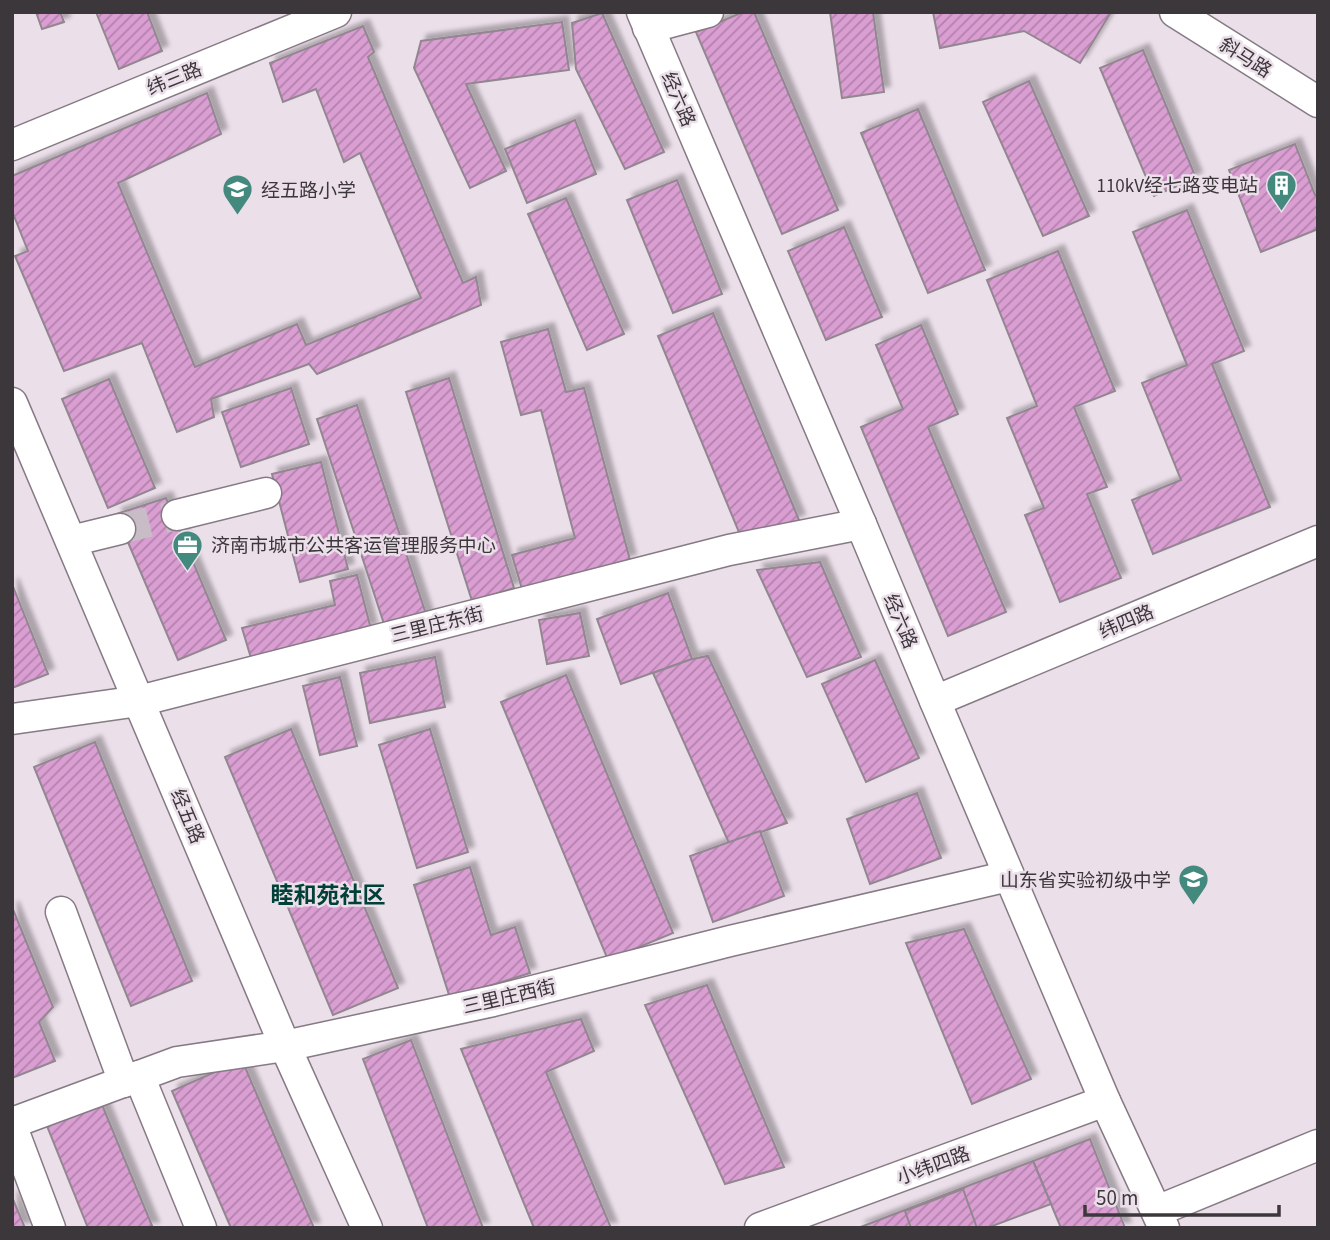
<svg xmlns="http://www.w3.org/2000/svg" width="1330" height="1240" font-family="'Source Sans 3','Noto Sans SC',sans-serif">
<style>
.building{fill:url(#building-hatch);stroke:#928790;stroke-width:2;filter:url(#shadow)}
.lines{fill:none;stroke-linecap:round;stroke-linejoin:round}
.minor-tunnel{stroke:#c8bdc6;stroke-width:30;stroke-dasharray:30 15;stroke-linecap:butt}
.minor-casing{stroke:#867a84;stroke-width:33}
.minor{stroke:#fff;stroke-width:30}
.labels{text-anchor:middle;stroke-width:5;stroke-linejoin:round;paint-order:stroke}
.street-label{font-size:19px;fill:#3c373b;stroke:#ebdfe9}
.poi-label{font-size:19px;fill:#3c373b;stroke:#ebdfe9;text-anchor:end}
.quarter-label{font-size:23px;font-weight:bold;fill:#004038;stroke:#ebdfe9}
</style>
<defs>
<pattern id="building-hatch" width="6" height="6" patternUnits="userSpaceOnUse" patternTransform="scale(1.75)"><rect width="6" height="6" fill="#da9ed2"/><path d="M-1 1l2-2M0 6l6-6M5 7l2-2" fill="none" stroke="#b282ac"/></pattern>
<filter id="shadow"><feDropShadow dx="6" dy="-6" stdDeviation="2" flood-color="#0004"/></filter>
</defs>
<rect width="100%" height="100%" fill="#ebdfe9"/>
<g class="building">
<path d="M36,12H60L64,22L42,29Z"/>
<path d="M96,12H147L162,51L119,69Z"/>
<path d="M743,12H754L838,210L782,234L696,32Z"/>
<path d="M830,12H873L884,92L842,98Z"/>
<path d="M933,12H1111L1080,63L1024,31L940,48Z"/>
<path d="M602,13L664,152L625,169L576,69L572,23Z"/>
<path d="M562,22L569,70L466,84L506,171L470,188L414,68L421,41Z"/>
<path d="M363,26L374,52L368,57L463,283L476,277L481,305L317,374L309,364L211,399L214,417L177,432L142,343L64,371L15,256L28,251L12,211V176L207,93L221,134L118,183L195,367L297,324L306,345L421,298L360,153L344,162L316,89L283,102L270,63Z"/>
<path d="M1143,50L1196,178L1154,196L1100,68Z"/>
<path d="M1029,81L1089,216L1043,236L983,102Z"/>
<path d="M918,109L985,270L928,293L861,133Z"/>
<path d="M575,120L596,174L527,203L505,149Z"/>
<path d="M1295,144L1315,195L1318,194V229L1261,252L1229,170Z"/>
<path d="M677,180L722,294L673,313L627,200Z"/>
<path d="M566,198L624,334L587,350L528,214Z"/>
<path d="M1187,210L1244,351L1212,364L1270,507L1153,554L1132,500L1181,480L1142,383L1187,365L1133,232Z"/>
<path d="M844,227L882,317L826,340L788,251Z"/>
<path d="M1058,251L1115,391L1074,407L1107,487L1087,494L1121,578L1060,602L1025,515L1044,508L1007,418L1037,406L987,280Z"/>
<path d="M713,313L799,520L743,542L658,336Z"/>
<path d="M921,325L958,414L928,427L1006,612L948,636L861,427L903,409L876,345Z"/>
<path d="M548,329L566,392L584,388L630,560L522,589L512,555L575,538L541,410L521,415L501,342Z"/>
<path d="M449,378L514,588L472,601L406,392Z"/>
<path d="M109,379L155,488L108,508L62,399Z"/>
<path d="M291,388L309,444L241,467L222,412Z"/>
<path d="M357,405L427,617L386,630L317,419Z"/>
<path d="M321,462L348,569L300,582L272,474Z"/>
<path d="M166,498L226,640L178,660L116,514Z"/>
<path d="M820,562L861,657L807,677L757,570Z"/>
<path d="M357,575L371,629L251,658L242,628L335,605L330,581Z"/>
<path d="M12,584L48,674L12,688Z"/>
<path d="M668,593L692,659L621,684L597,619Z"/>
<path d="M580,613L589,656L547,664L539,620Z"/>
<path d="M708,656L787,823L729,843L653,673L692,659Z"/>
<path d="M435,657L445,707L370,723L360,673Z"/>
<path d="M875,660L919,758L866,782L822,684Z"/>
<path d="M566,675L673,933L608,960L501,702Z"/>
<path d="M340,677L357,746L320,755L303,686Z"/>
<path d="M291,729L398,988L333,1015L225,757Z"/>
<path d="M430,729L468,852L417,868L379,745Z"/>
<path d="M95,742L192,981L131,1006L34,767Z"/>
<path d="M917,793L941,858L870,884L847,819Z"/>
<path d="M760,831L784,896L713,922L690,856Z"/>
<path d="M470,867L491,935L515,927L530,973L450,998L414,885Z"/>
<path d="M12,907L53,1007L39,1022L55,1061L12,1078Z"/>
<path d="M964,929L1031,1079L972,1104L906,943Z"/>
<path d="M707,985L784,1167L725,1184L645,1005Z"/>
<path d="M581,1019L594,1051L546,1072L611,1228H534L461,1049Z"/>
<path d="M411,1040L483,1228H428L363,1059Z"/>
<path d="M242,1060L314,1228H231L172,1091Z"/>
<path d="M98,1095L153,1228H88L45,1121Z"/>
<path d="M1090,1139L1125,1228H1061L1033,1161Z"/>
<path d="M1033,1161L1051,1204L987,1228H858Z"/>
<path d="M963,1189L977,1228H911L905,1211Z"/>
<path d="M12,1197L25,1228H12Z"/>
</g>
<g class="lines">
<path class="minor-tunnel" d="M120,529L177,515"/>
<defs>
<g id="minor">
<path d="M642,12L861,524L935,701L1105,1101L1164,1228"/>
<path d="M1175,12L1318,102"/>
<path d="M648,28L708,12"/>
<path d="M12,145L336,12"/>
<path d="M12,403L285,1046L367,1228"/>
<path d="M177,515L266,493"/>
<path d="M71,541L120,529"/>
<path d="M935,701L1318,541"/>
<path d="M12,719L139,701L729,550L861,524"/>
<path d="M61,912L124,1082"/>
<path d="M139,1076L201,1228"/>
<path d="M12,1123L177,1062L285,1046L493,1001L730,941L1009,876"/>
<path d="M12,1127L50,1228"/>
<path d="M1157,1211L1318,1145"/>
<path d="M760,1228L1105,1101"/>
</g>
</defs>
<use href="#minor" class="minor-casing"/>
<use href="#minor" class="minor"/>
</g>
<defs>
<symbol id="building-pin" viewBox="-11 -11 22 30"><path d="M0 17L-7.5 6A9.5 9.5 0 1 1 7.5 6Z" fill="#44897d" stroke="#ebdfe9"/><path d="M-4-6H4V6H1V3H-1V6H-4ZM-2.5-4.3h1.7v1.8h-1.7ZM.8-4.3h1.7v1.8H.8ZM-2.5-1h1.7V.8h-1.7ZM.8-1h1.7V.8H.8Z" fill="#fff"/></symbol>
<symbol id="school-pin" viewBox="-11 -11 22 30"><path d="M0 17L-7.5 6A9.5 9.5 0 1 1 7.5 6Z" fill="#44897d" stroke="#ebdfe9"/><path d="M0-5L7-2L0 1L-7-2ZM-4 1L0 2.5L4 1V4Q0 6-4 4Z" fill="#fff"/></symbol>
<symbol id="office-pin" viewBox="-11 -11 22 30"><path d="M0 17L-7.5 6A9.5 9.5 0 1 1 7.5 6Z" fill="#44897d" stroke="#ebdfe9"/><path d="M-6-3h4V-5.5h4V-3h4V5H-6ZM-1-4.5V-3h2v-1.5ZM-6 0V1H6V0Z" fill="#fff"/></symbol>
</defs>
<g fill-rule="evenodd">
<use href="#building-pin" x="1264" y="168" width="35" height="47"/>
<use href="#school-pin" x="220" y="172" width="35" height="47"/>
<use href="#office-pin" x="170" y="528" width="35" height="47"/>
<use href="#school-pin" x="1176" y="862" width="35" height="47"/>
</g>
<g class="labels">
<g class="street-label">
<text transform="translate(1246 57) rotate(32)" y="7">斜马路</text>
<text transform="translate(174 78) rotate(-22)" y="7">纬三路</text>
<text transform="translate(679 99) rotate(67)" y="7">经六路</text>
<text transform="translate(901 621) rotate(67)" y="7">经六路</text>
<text transform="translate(1126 621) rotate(-23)" y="7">纬四路</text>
<text transform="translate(437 624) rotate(-14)" y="7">三里庄东街</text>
<text transform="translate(188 816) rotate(67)" y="7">经五路</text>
<text transform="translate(509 996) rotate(-13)" y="7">三里庄西街</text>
<text transform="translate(933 1165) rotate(-20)" y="7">小纬四路</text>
</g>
<g class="poi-label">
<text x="1258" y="192">110kV经七路变电站</text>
<text x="261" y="197" text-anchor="start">经五路小学</text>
<text x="211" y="552" text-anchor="start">济南市城市公共客运管理服务中心</text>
<text x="1171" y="887">山东省实验初级中学</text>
</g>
<g class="quarter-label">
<text x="328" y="903">睦和苑社区</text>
</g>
</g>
<rect width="1330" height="1240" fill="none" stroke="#3c373b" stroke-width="28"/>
<path d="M1085 1205v10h194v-10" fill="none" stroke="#3c373b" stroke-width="3.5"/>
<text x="1096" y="1205" font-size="21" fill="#3c373b" stroke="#ebdfe9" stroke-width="5" paint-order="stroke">50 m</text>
</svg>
